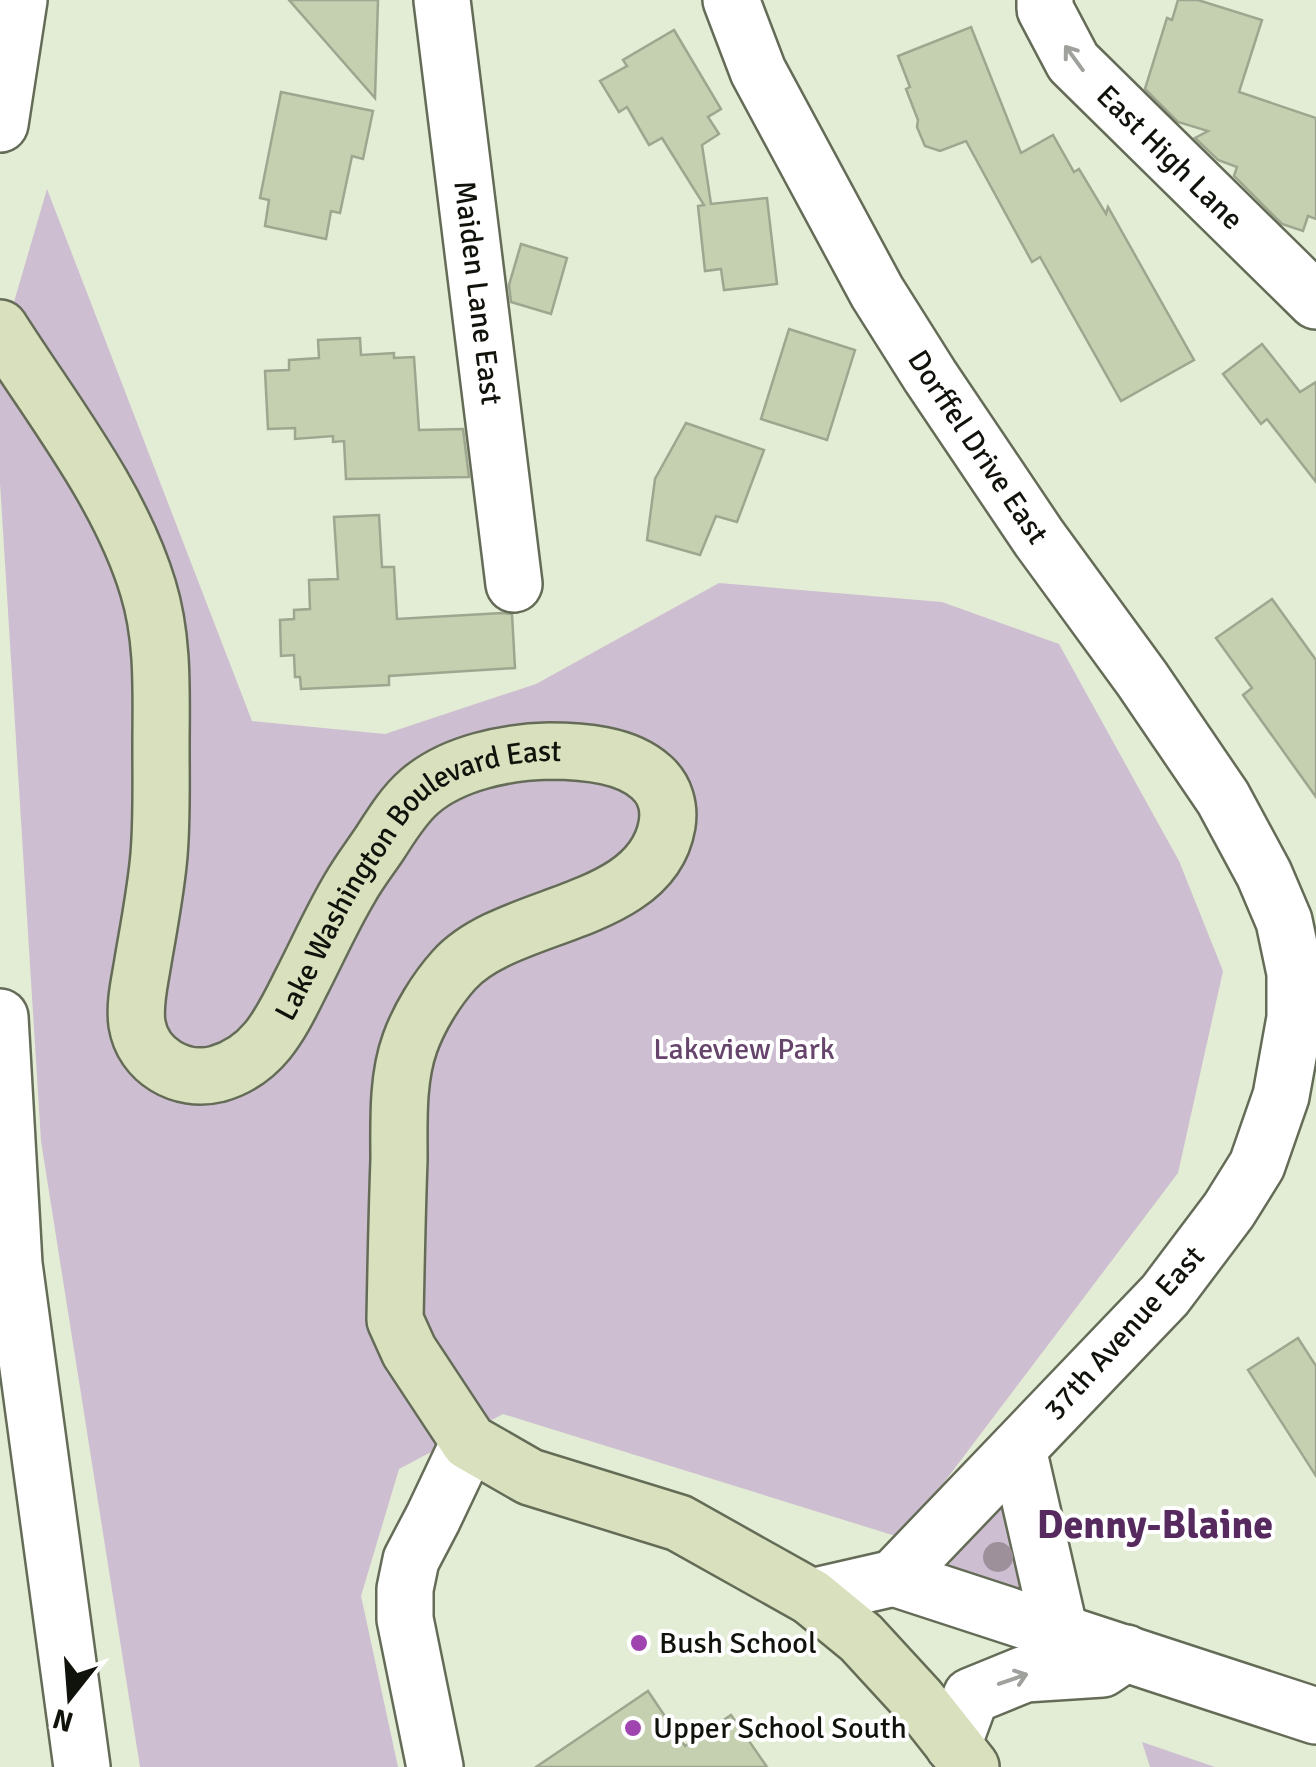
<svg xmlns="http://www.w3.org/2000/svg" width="1316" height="1767" font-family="Signika,sans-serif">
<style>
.green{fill:#cebed1}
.building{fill:#c5d0b0;stroke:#9ea68f;stroke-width:2.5}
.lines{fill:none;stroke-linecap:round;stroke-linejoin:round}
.minor-casing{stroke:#646c57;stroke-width:60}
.tertiary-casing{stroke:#646c57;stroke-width:60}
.secondary-casing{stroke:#646c57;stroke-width:60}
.minor{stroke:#fff;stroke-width:55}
.tertiary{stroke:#fff;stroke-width:55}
.secondary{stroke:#d8e0bd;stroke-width:55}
.tree{fill:#9e909b}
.oneway{stroke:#9fa19d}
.poi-dot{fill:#a045b0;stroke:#fff;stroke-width:4}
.labels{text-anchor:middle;stroke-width:8;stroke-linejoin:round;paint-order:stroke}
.street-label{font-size:30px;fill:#10130b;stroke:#fff}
.park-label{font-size:30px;fill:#66446c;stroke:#fff}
.poi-label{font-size:30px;fill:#10130b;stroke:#fff;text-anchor:start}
.district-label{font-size:40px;font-weight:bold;fill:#562a5e;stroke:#fff}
</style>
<rect width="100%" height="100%" fill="#e3ecd4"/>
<g class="green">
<path d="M47,189L252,721L385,734L536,684L719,583L942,602L1059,644L1179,861L1223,971L1178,1173L902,1538L503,1414L399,1469L361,1596L398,1767H140L41,1141L0,483V350Z"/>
<path d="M1008,1490L1031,1602L942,1573Z"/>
<path d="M1142,1742L1215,1767H1150Z"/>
</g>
<g class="building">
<path d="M289,0H378L375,98Z"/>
<path d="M1178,0H1198L1262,20L1239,92L1316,118V219L1308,216L1303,231L1282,224L1234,176L1237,167L1218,160L1195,138L1208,131L1178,122L1145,89L1167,18L1172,20Z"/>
<path d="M971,27L1021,153L1053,135L1074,172L1079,169L1106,214L1108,207L1194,360L1121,401L1040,257L1032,262L966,141L940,151L925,146L917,127L918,120L906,89L910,87L898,56Z"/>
<path d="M674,30L721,109L708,117L719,134L702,145L711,204L767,198L777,284L724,290L721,269L705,271L698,206L704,205L662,138L649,145L627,107L619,112L600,81L627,66L623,60Z"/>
<path d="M281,92L373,111L363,159L352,156L340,213L331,211L326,239L265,226L269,200L260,198Z"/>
<path d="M521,244L567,258L551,314L511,302L509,285Z"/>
<path d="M789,329L855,350L827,440L761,419Z"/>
<path d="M360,338L361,355L394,353V358L414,357L419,430L463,429L469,477L346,479L344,441L333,442V436L295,439V428L268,429L265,371L289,370V360L319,358L318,340Z"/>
<path d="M1262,344L1300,392L1316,382V482L1267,419L1261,424L1223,374Z"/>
<path d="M686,423L764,450L737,522L716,516L700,555L647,540L655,479Z"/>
<path d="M379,515L382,567H394L397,619L502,613L512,614L515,668L389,676V685L301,689L300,677H295L294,655L281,656L280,620L294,619V610L310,609L309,580L338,579L334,517Z"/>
<path d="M1272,599L1316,660V797L1243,695L1252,688L1216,638Z"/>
<path d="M1298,1338L1316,1366V1476L1248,1370Z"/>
<path d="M648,1691L685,1746L731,1715L767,1767H536Z"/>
</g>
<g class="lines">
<defs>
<g id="minor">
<path id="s1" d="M442,0L514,584"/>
<path id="s2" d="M731,0L758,71L877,292L930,376L1039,538L1142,679L1223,798L1264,874L1284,921L1295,973V1018L1281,1096L1257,1165L1229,1210L1165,1295L894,1578"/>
<path id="s3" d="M1045,0V9L1073,62L1316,301"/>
<path d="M0,124L19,0"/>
<path d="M1018,1449L1060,1632"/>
<path d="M811,1597L894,1578L1316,1716"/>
<path d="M953,1745L971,1696L1025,1674L1102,1669L1126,1653"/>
<path d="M435,1767L405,1619V1589L411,1560L433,1518L469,1442"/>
</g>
<path id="tertiary" d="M0,1017L14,1264L82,1767"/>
<g id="secondary">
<path id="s4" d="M0,328C52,410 120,495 148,588C164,640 161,694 161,748C161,783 162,819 159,855C156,890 149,926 143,961C140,981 134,1003 137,1024C143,1061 181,1083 217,1074C264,1061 281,1023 301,983C317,952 332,918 350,888C359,872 370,858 380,843C391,826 403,806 419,792C452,763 506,752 549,751C582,751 626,754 651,777C665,789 670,807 667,825C651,917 508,910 454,970C436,990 419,1018 410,1043C397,1079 399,1122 399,1160C397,1213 396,1267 395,1320L409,1351L469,1442L530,1477L679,1523L811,1597L861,1638L918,1700L971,1767"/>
</g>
</defs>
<use href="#minor" class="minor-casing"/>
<use href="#tertiary" class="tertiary-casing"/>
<use href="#secondary" class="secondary-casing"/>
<use href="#minor" class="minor"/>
<use href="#tertiary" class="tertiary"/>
<use href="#secondary" class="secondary"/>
</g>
<circle class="tree" cx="998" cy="1557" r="15"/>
<defs><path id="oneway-shaft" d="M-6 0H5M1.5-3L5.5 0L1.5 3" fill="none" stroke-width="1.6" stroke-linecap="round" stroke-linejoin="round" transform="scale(2.5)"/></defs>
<g class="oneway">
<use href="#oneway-shaft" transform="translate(1074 58) rotate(-126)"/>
<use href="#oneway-shaft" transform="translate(1013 1679) rotate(-19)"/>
</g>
<g class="poi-dot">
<circle cx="639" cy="1643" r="10"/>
<circle cx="633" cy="1728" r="10"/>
</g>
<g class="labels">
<g class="street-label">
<text dy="10" stroke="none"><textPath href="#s3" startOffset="205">East High Lane</textPath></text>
<text dy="10" stroke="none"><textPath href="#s1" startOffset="295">Maiden Lane East</textPath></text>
<text dy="10" stroke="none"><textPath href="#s2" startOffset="512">Dorffel Drive East</textPath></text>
<text dy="10" stroke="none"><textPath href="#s4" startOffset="1142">Lake Washington Boulevard East</textPath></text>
<text transform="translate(1124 1333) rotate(-48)" y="10">37th Avenue East</text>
</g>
<g class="park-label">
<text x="744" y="1059">Lakeview Park</text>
</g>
<g class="poi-label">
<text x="659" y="1653">Bush School</text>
<text x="653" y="1738">Upper School South</text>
</g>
<g class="district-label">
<text x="1155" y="1538">Denny-Blaine</text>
</g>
</g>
<g transform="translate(70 1697) rotate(197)" stroke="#ffffff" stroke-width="8" paint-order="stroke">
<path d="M0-8L18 38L0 25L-18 38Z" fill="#10130b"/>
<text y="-15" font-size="28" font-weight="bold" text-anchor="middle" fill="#10130b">N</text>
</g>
</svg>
